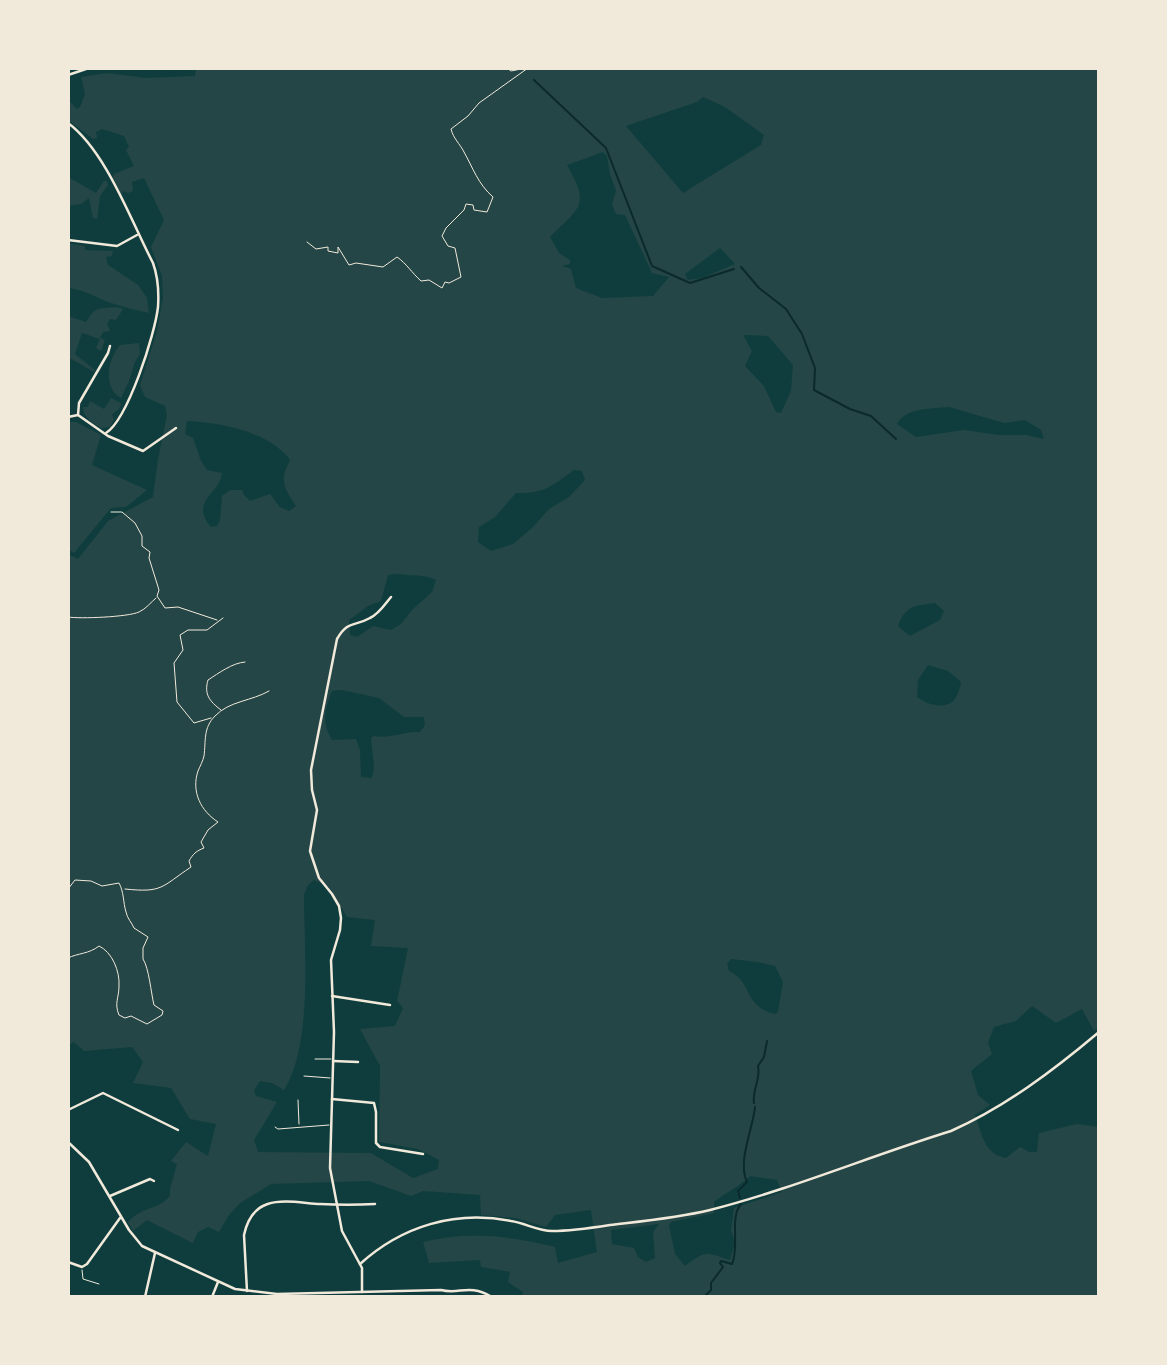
<svg xmlns="http://www.w3.org/2000/svg" width="1167" height="1365" font-family="Bitter,serif">
<style>
.green{fill:#244646;fill-rule:evenodd}
.lines{fill:none;stroke-linecap:round;stroke-linejoin:round}
.stream{stroke:#0a2a2b;stroke-width:2}
.path{stroke:#f1e9da;stroke-width:1}
.service{stroke:#f1e9da;stroke-width:1}
.minor{stroke:#f1e9da;stroke-width:2.5}
</style>
<rect width="100%" height="100%" fill="#0f3d3e"/>
<g class="green">
<path d="M196,68H1099V1027L1094,1031L1082,1009L1056,1023L1032,1006L1016,1021L994,1027L988,1043L992,1054L971,1071L978,1095L990,1105L975,1115C982,1134 984,1154 1006,1158L1020,1147L1029,1152H1037L1039,1133L1077,1124L1099,1127V1297H522L523,1292L508,1282L510,1272L481,1267L480,1260L429,1263L423,1242C467,1231 512,1236 555,1247L558,1263L597,1252L591,1210L555,1215L546,1227L516,1218L481,1215L480,1195L423,1191L411,1196L369,1181L271,1184L240,1203L229,1215L219,1232L208,1227L198,1232L193,1243L147,1220L133,1231L128,1222C144,1205 157,1211 170,1196V1189L177,1164L171,1161L186,1142L208,1156L216,1124L190,1119L171,1088L133,1083L143,1062L132,1047L84,1051L74,1042L68,1045V554L78,559L108,521L153,497L158,459L167,415L165,406L145,397L140,385L157,331L163,297L162,276L151,247L164,220L144,178L132,182L133,191L128,193L124,191L121,194L113,177L114,174L134,166L126,150L129,147L124,136L102,129L96,132L97,138L93,139L68,120V86L69,101L77,109L80,107L85,94L81,77L107,73L147,78L195,76ZM703,97L725,107L764,135L761,145L683,193L626,126L697,102ZM603,152L607,156L610,174L616,191L612,204L616,214L625,215L652,273L669,277L653,296L602,298L576,288L571,269L562,266L570,264V260L559,253L550,237C581,206 590,206 567,165ZM720,248L735,264L702,278L688,280L685,274ZM743,335L768,336L793,365L791,391L781,413L776,412L764,386L745,366L752,351ZM949,407L1004,423L1025,420L1041,430L1044,439L1026,435H998L964,430L916,437L897,424C906,407 932,409 949,407ZM187,421C219,422 270,432 290,460C279,481 284,487 296,506L289,511L280,507L270,494L250,501L244,495L242,490H230L222,496L220,520L217,526L211,527C189,501 220,494 222,473L207,470L201,461L193,438L185,434ZM574,470L582,471L585,480L569,497L549,509L533,527L513,544L491,551L478,542L479,527L495,517L516,493C544,494 552,486 574,470ZM397,574C411,576 424,574 436,580L432,592L412,610L401,624L391,630L373,626L357,637L350,635L349,620L368,606L381,601L388,575ZM935,603L944,611L940,620L910,636L898,626C906,605 914,606 935,603ZM928,665L948,671L961,682C960,687 958,695 955,699C945,711 926,704 917,697L918,680ZM342,690L379,698L404,717H424L425,725L420,732C403,731 392,739 374,736L371,738L374,767L372,778L361,777L360,750L356,739L332,740C321,721 325,710 332,691ZM314,880L329,887L347,917L375,920L371,946L408,948L397,1001L403,1008L395,1026L360,1029L380,1066L379,1142L418,1149L439,1160L438,1169L413,1178L371,1153L258,1152L254,1140L277,1102L256,1096L254,1090L260,1081L272,1083L284,1090C313,1044 304,950 304,895L308,885ZM731,959L758,962L775,966L783,982L778,1012L775,1014C744,1007 752,981 729,971L727,964ZM750,1176L777,1180L782,1192L734,1208L731,1231L735,1242L730,1260C705,1252 706,1250 685,1266L675,1254L669,1226L671,1222L714,1213V1202C726,1192 739,1187 750,1176ZM659,1224L653,1232L655,1258L646,1262L638,1257L634,1248L612,1244L611,1230Z"/>
<path d="M68,177L96,193L104,181H107L108,185L100,196L97,219L93,218L89,198L81,204L68,206Z"/>
<path d="M68,243L85,246V250L113,251L112,256L106,257L108,265L138,285L147,298L149,313C136,310 123,307 111,303C95,298 87,290 68,288Z"/>
<path d="M116,307L123,309L116,320L110,319L107,324L110,331L103,332L100,338L105,340L101,351L96,348L100,339L82,333L75,354L95,370L94,372L68,357V316L86,322C96,306 97,309 116,307Z"/>
<path d="M139,343L140,354L135,362L129,381L121,398C102,387 108,359 120,345Z"/>
<path d="M111,398L121,403C120,411 115,411 112,415L114,419L110,427L101,428C93,424 83,417 83,407H88L90,401L104,409Z"/>
<path d="M68,422H76L101,435L92,465L147,490L126,507L111,508L74,553L69,550L68,543Z"/>
</g>
<g class="lines">
<g class="stream">
<path d="M534,80L606,148L652,266L690,283L734,269"/>
<path d="M741,267L759,288L786,309L802,334L815,368L814,390L850,409L871,416L896,439"/>
<path d="M754,1103C752,1090 761,1079 758,1066L764,1057L767,1041"/>
<path d="M740,1198L738,1191L747,1182C737,1162 753,1129 755,1107"/>
<path d="M704,1297L711,1290V1283L723,1267L720,1263L721,1261L732,1264C740,1246 729,1218 741,1204"/>
</g>
<g class="path">
<path d="M507,68L511,71L526,68"/>
<path d="M307,242L316,249L328,247V251L338,253V247L349,265L356,263L383,267L397,257C406,263 412,273 421,281L429,280L442,288L445,282L449,283L461,277L455,248L448,246L442,236L446,228L464,210L466,204L473,205L474,210L487,212L493,197C478,184 473,168 464,152C460,144 453,138 451,129L468,116L479,103L528,68"/>
<path d="M111,512H122L135,523L142,536V546L150,552L149,558L159,590L157,596L165,608L178,607L217,620"/>
<path d="M68,617C80,619 128,617 139,612C146,609 151,602 156,598"/>
<path d="M221,710C209,701 204,694 208,680C219,673 232,663 245,662"/>
<path d="M211,718L194,723L177,702L174,663L183,650L180,635L188,630H207L223,618"/>
<path d="M68,889L75,880L91,881L102,886L119,883C124,892 123,902 126,912C127,918 132,923 134,928L148,937L143,948V959C149,968 151,993 154,1005L163,1011L162,1015L147,1024L131,1016L125,1018L119,1015C114,1003 119,998 119,986C120,971 112,952 99,946C89,954 78,953 68,958"/>
<path d="M125,889C163,893 161,887 191,867L189,861C193,854 196,851 204,848L201,842L208,830L218,822C201,811 191,792 198,771C200,766 203,761 204,756C206,741 203,728 215,716C229,701 252,701 269,691"/>
</g>
<g class="service">
<path d="M315,1059H331"/>
<path d="M304,1076L330,1078"/>
<path d="M298,1100L299,1124"/>
<path d="M275,1127L278,1129L329,1125"/>
<path d="M82,1270L83,1279L99,1284"/>
<path d="M68,1287L70,1297"/>
</g>
<g class="minor">
<path d="M68,75L89,68"/>
<path d="M68,123C106,151 131,221 153,263C158,277 159,292 158,307C155,334 128,419 106,433"/>
<path d="M68,240L117,246L137,235"/>
<path d="M110,346L108,353L79,403L78,415L108,436L143,451L176,428"/>
<path d="M68,417L78,415"/>
<path d="M332,996L390,1005"/>
<path d="M333,1061L358,1062"/>
<path d="M332,1099L374,1103L376,1112V1143L380,1147L423,1154"/>
<path d="M68,1110L103,1093L178,1130"/>
<path d="M68,1142L89,1162L129,1230L142,1246L235,1289L277,1294L441,1290C460,1295 468,1283 492,1297"/>
<path d="M110,1196L150,1179L154,1181"/>
<path d="M68,1262L82,1267L87,1264L120,1218"/>
<path d="M360,1264C402,1226 455,1210 511,1221C525,1223 538,1231 552,1231C572,1231 591,1228 610,1225C644,1221 677,1218 710,1210C792,1189 870,1156 951,1131C1005,1107 1054,1070 1099,1032"/>
<path d="M247,1291L244,1235C253,1192 287,1202 320,1204C338,1205 357,1205 375,1204"/>
<path d="M362,1292V1268L342,1231L330,1168L334,1032L331,960L340,930L341,918L339,906L332,894L319,878L310,851L317,810L312,790L311,770L337,639C348,620 354,627 370,618C379,614 385,604 391,597"/>
<path d="M145,1297L155,1253"/>
<path d="M212,1297L218,1282"/>
</g>
</g>
<rect width="1167" height="1365" fill="none" stroke="#f1e9da" stroke-width="140"/>
</svg>
